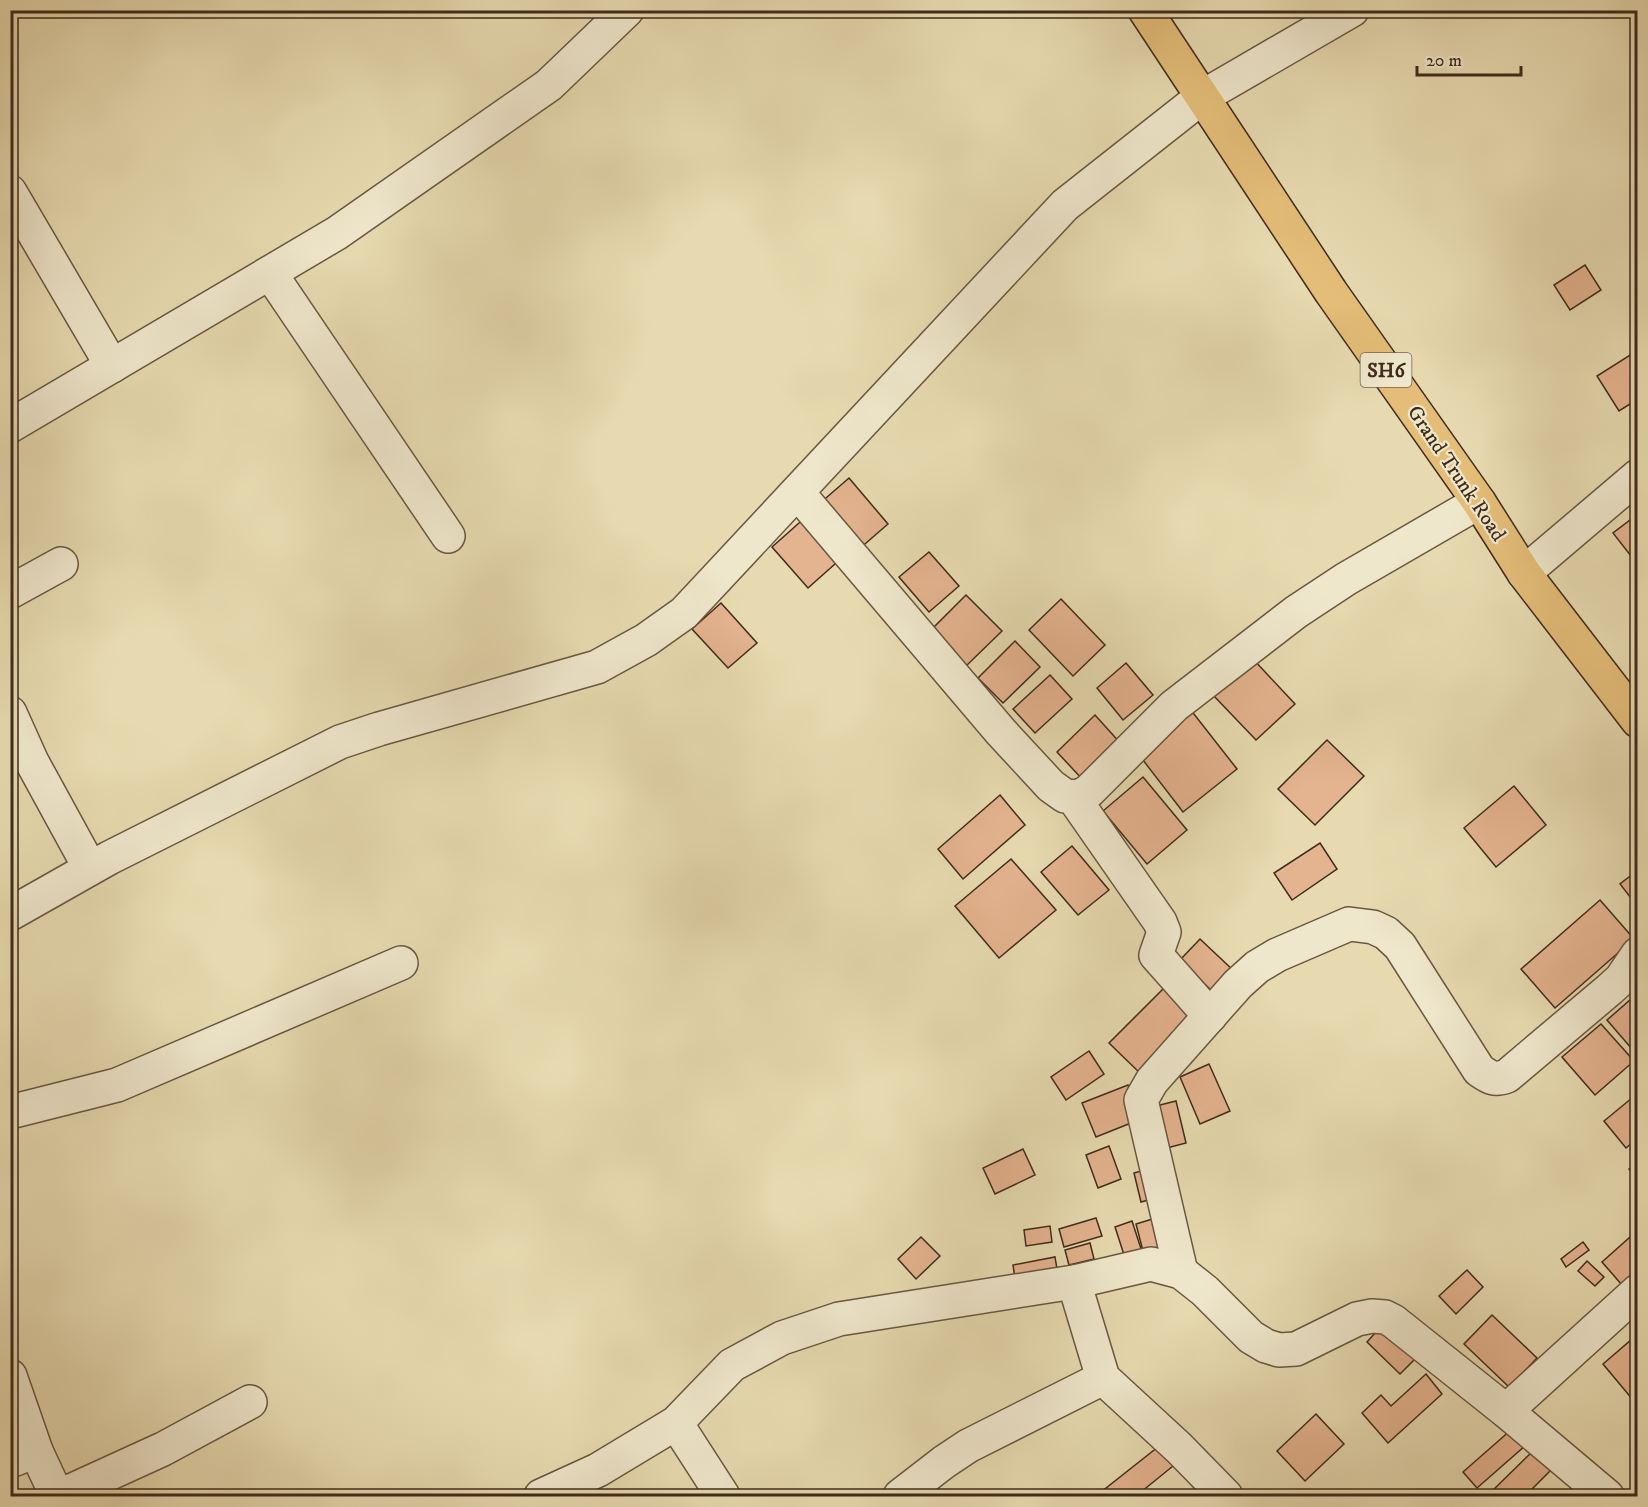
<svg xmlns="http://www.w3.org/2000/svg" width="1648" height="1507" font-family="'IM FELL DW Pica',serif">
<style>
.building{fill:#e4b38f;stroke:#402b1b;stroke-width:1.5}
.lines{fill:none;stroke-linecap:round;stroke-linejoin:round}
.minor-casing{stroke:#6a5740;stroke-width:36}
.major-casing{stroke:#402b1b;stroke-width:36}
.minor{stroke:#efe7cc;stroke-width:33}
.major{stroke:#e4bd78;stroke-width:33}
.labels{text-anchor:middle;stroke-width:4.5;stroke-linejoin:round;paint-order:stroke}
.shield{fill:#efe7cc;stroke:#746350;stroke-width:1.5}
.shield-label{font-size:20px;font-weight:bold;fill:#402b1b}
.street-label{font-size:21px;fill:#402b1b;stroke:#efe7cc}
</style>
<rect width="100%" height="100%" fill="#e7dab0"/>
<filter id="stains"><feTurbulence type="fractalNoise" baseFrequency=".00333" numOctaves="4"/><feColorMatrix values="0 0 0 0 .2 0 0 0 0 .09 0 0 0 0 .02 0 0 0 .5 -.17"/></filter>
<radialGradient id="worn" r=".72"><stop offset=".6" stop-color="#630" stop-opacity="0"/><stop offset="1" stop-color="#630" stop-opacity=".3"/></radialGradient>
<g class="building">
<path d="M1585,265L1601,290L1570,310L1554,285Z"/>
<path d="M1638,350V399L1619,411L1597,376Z"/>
<path d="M849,478L888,524L858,550L819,504Z"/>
<path d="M1638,514V565L1613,533Z"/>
<path d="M808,515L844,556L808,588L772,547Z"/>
<path d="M929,552L959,586L929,612L899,577Z"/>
<path d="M966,595L1002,631L965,667L930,631Z"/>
<path d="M1061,599L1105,645L1073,676L1029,630Z"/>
<path d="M721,603L757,643L728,668L692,629Z"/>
<path d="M1015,641L1040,667L1003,703L978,678Z"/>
<path d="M1252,658L1295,704L1256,740L1213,695Z"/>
<path d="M1126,663L1153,695L1123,720L1097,688Z"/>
<path d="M1050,675L1072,699L1035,733L1013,709Z"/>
<path d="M1190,709L1237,769L1183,812L1136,751Z"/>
<path d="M1095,715L1122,745L1084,781L1057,752Z"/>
<path d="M1327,740L1364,776L1315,825L1278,789Z"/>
<path d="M1143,777L1187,830L1147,864L1103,811Z"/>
<path d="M1514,786L1546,825L1496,867L1464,828Z"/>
<path d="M1000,795L1025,825L963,879L938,849Z"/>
<path d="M1320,843L1337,869L1292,900L1274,873Z"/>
<path d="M1072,846L1109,890L1078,915L1041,872Z"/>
<path d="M1011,859L1056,910L999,958L955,906Z"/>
<path d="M1638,870V907L1620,884Z"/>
<path d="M1600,900L1634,939L1555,1008L1521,969Z"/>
<path d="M1200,939L1235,972L1215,994L1180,960Z"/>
<path d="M1170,982L1203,1016L1143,1076L1109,1043Z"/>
<path d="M1638,993V1056L1607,1020Z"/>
<path d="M1601,1024L1634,1061L1595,1095L1562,1057Z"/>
<path d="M1089,1051L1104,1074L1066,1100L1051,1077Z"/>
<path d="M1209,1064L1230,1111L1200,1124L1180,1077Z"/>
<path d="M1128,1085L1141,1119L1096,1137L1082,1103Z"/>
<path d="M1638,1093V1138L1626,1148L1604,1121Z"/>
<path d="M1176,1101L1186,1143L1159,1150L1148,1108Z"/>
<path d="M1109,1146L1121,1179L1098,1188L1086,1155Z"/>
<path d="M1023,1149L1035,1175L995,1194L983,1168Z"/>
<path d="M1638,1162V1179L1629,1169Z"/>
<path d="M1152,1168L1159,1197L1141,1202L1134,1173Z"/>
<path d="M1159,1217L1169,1252L1145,1259L1136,1224Z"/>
<path d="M1096,1218L1102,1236L1064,1247L1059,1229Z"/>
<path d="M1132,1221L1144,1258L1127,1264L1115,1227Z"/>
<path d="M1050,1226L1052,1242L1026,1246L1024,1230Z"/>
<path d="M1638,1230V1271L1622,1285L1602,1262Z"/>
<path d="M921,1237L940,1256L916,1279L898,1259Z"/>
<path d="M1583,1242L1589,1250L1566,1267L1561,1259Z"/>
<path d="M1090,1243L1094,1259L1069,1265L1065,1250Z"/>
<path d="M1055,1257L1057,1269L1015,1278L1013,1265Z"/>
<path d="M1587,1261L1604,1277L1595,1286L1578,1271Z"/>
<path d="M1467,1270L1483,1287L1456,1314L1439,1296Z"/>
<path d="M1492,1315L1537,1358L1509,1387L1464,1344Z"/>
<path d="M1385,1322L1420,1354L1400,1374L1367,1342Z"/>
<path d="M1638,1334V1406L1603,1364Z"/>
<path d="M1426,1374L1442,1394L1388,1443L1362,1413L1381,1395L1391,1406Z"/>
<path d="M1316,1414L1344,1444L1305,1481L1277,1451Z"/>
<path d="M1512,1429L1526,1445L1477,1488L1463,1472Z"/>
<path d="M1163,1443L1178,1462L1136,1496H1096Z"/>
<path d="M1536,1448L1554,1467L1525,1496H1487Z"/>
</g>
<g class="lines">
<defs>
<g id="minor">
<path d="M10,192L112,366"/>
<path d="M270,273L448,536"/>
<path d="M10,426L337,233L549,85L627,10"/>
<path d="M798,493L1001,732L1051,786L1065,796L1079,797L1089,791L1174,706L1296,612L1346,579L1479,502"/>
<path d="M1524,573L1638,476"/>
<path d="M10,592L61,564"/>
<path d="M10,713L32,762L90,868"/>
<path d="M1073,797L1160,922L1164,932L1156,955L1210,1016"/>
<path d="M10,914L109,858L340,742L379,729L597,667L646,640L684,613L1065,205L1202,97L1352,10"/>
<path d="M10,1112L117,1085L401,963"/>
<path d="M1181,1272L1141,1100L1152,1081L1238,984L1257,967L1277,955L1349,924L1373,927L1386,933L1400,946L1479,1070C1489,1077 1494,1081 1507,1076L1610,989L1621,979L1638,954"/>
<path d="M1074,1282L1103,1378L1179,1448L1226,1496"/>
<path d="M10,1376L36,1451L57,1496"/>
<path d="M1506,1411L1638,1291"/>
<path d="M676,1423L723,1496"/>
<path d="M10,1461L36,1451"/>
<path d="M60,1496L163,1449L250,1402"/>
<path d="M541,1496L598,1470L676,1423L732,1365L782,1338L839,1319L1074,1282L1151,1264L1181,1272L1205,1291L1251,1337L1266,1346L1279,1350L1296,1349L1357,1319L1372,1316L1385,1317L1393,1321L1506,1411L1607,1496"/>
<path d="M900,1496L944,1462L968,1446L1103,1378"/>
</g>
<path id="major" d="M1145,10L1331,292L1479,502L1524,573L1638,721"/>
</defs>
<use href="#minor" class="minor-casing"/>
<use href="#major" class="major-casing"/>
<use href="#minor" class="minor"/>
<use href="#major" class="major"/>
</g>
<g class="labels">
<rect class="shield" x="1360.5" y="353" width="51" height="34" rx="4.5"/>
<g class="shield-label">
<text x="1386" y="377">SH6</text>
</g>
<g class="street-label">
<text transform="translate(1457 473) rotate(56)" y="7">Grand Trunk Road</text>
</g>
</g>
<rect width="1648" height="1507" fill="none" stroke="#e7dab0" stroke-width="36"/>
<rect x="12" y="12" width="1624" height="1483" fill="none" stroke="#402b1b" stroke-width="3"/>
<rect x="18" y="18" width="1612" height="1471" fill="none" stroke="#402b1b" stroke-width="1.5"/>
<path d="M1417 66v9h104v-9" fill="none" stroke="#402b1b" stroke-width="3"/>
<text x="1426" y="66" font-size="18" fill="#402b1b" stroke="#efe7cc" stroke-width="4.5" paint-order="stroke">20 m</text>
<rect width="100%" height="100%" filter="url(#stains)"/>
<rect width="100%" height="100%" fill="url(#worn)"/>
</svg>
